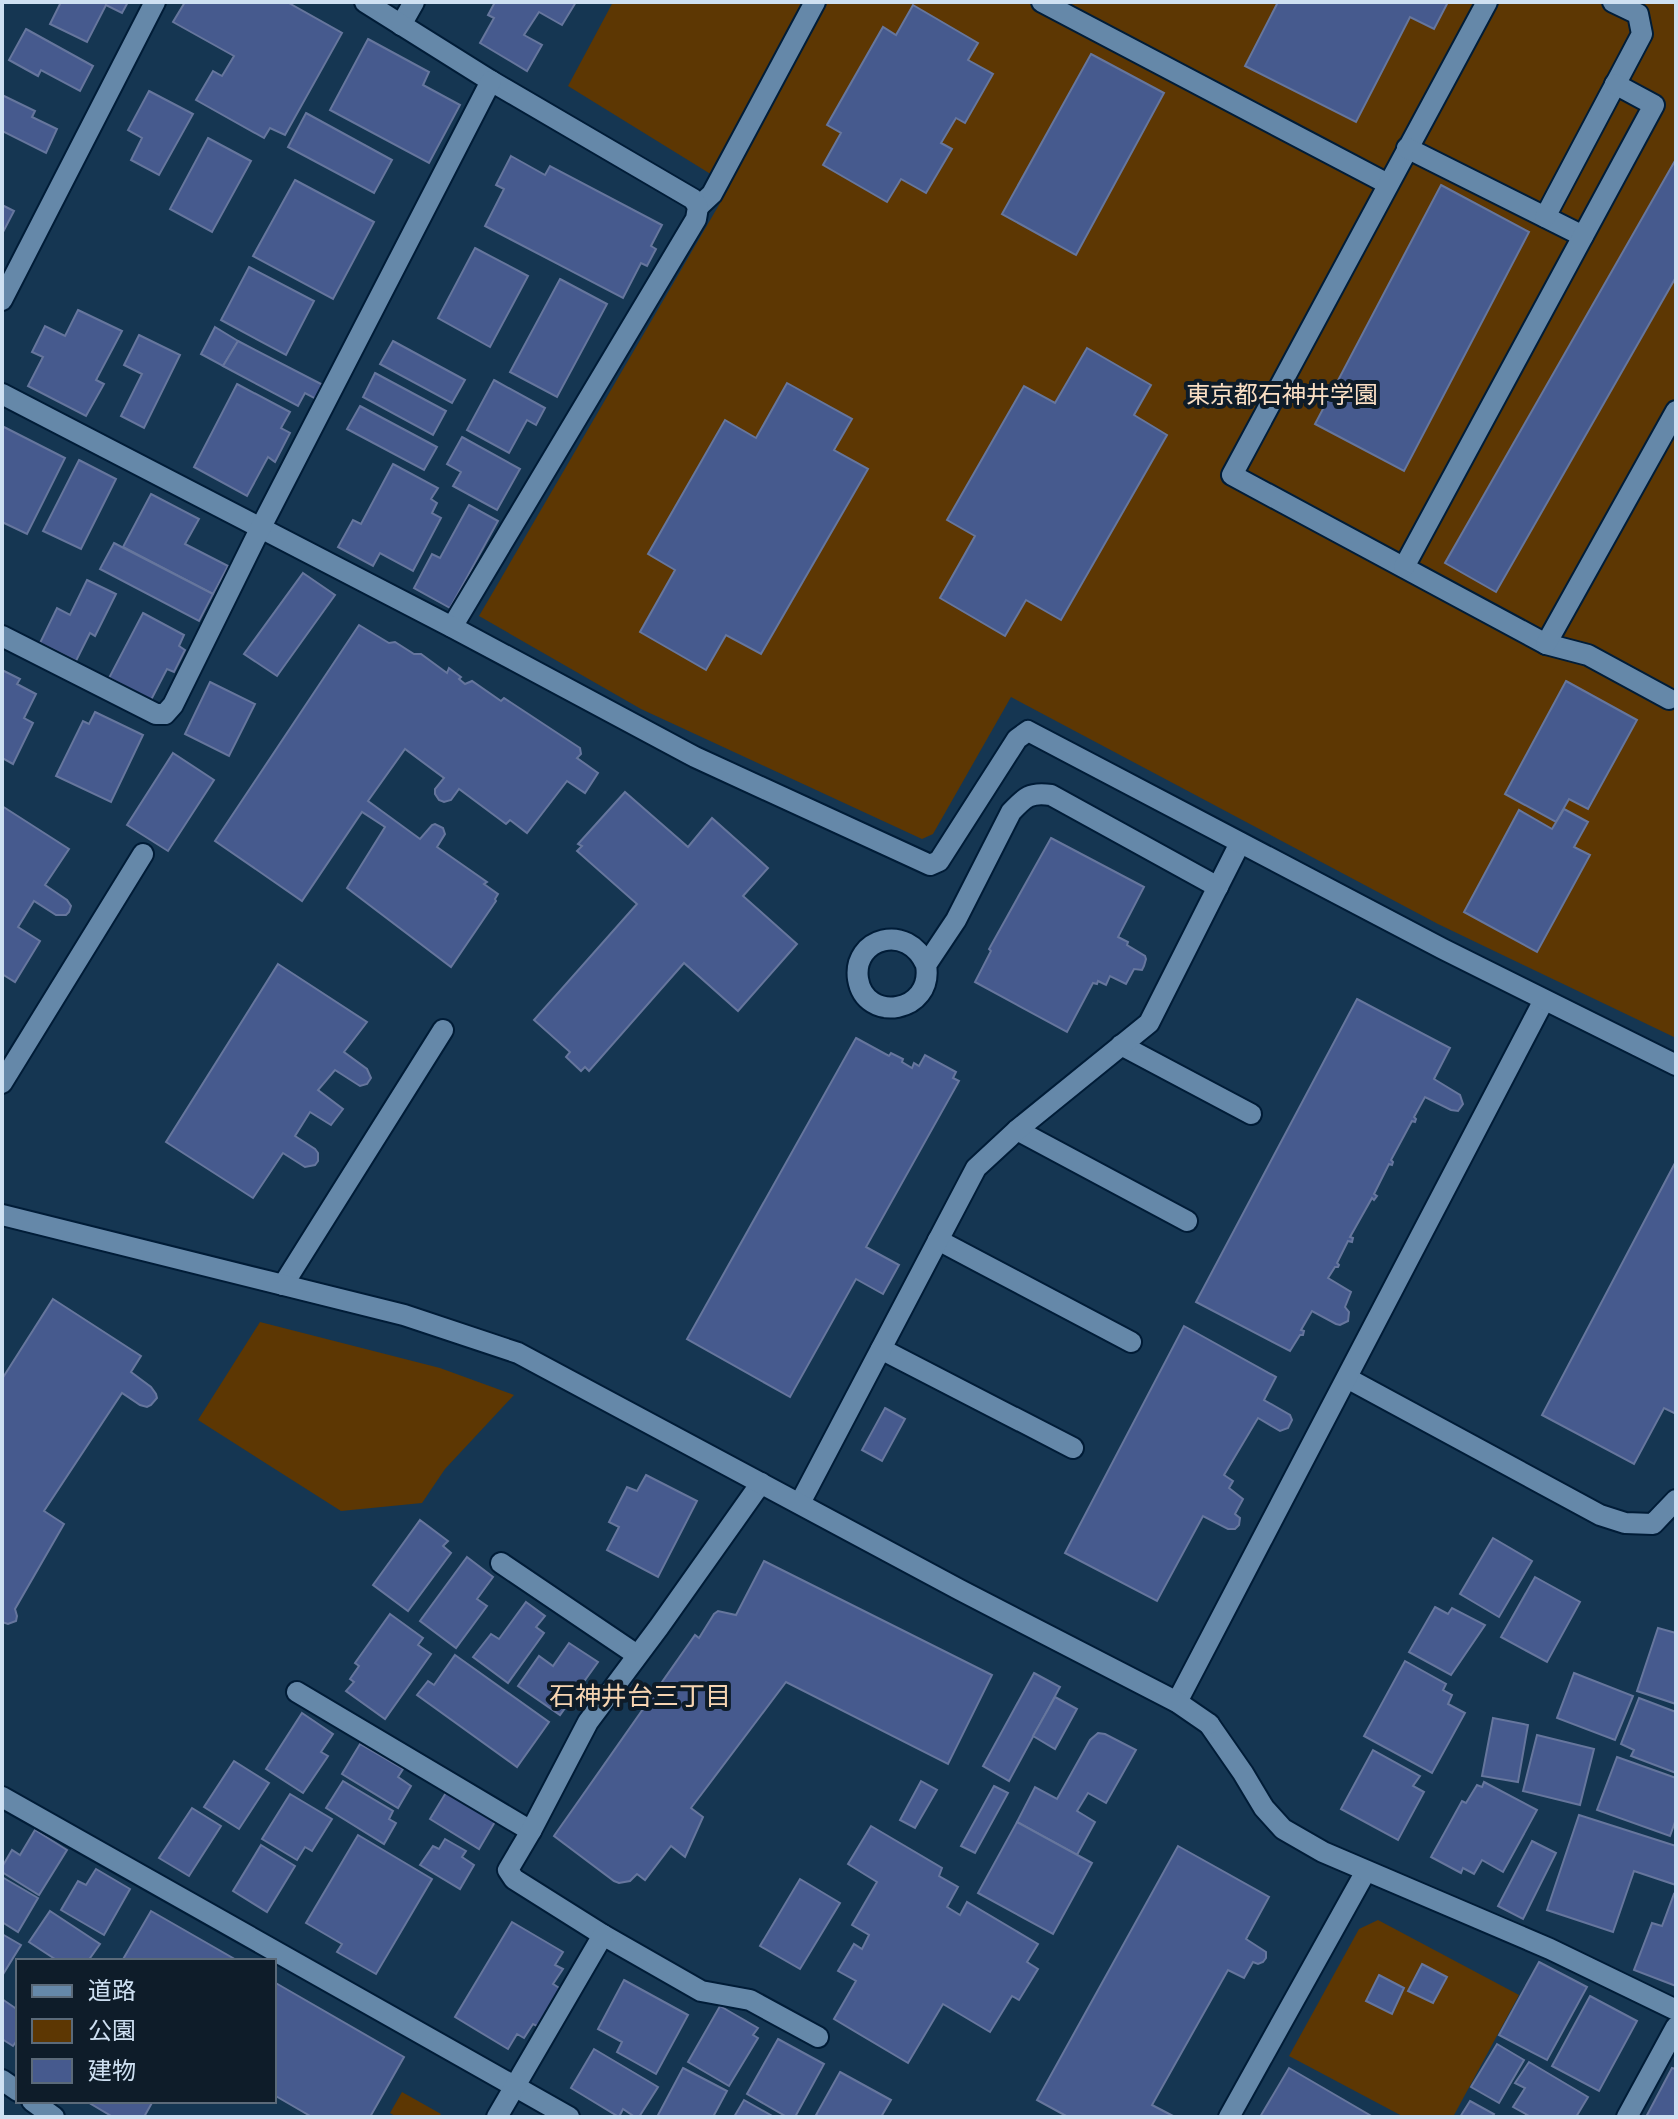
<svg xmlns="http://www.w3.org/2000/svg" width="1678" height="2119" font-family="Signika,'Noto Sans JP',sans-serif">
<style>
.green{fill:#5d3703}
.building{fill:#465a8e;stroke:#66769d;stroke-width:2}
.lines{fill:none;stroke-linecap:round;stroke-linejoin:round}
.service-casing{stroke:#001c37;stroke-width:24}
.minor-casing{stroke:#001c37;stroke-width:24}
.tertiary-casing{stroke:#001c37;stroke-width:24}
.service{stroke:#6588a9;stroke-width:20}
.minor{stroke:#6588a9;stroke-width:20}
.tertiary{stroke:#6588a9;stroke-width:20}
.labels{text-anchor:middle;stroke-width:8;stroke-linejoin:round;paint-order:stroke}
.park-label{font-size:24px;fill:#fadfc4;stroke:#0e1c29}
.neighbourhood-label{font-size:26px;fill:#f7d5b2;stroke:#0e1c29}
</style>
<rect width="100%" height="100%" fill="#153652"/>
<g class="green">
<path d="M613,2H1676V1038L1438,924L1011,697L933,834L922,839L641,709L479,616L730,186L568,86Z"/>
<path d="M260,1322L440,1368L514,1395L445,1469L422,1503L341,1511L198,1420Z"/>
<path d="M1378,1920L1519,1995L1453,2117H1404L1289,2056L1359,1929Z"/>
<path d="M402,2092L441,2114L439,2117H397L390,2113Z"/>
</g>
<g class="building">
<path d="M61,2H128L122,13L106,5L87,42L50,24Z"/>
<path d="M185,2H287L342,33L285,135L270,128L264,138L196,100L213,71L222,76L234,56L173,22Z"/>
<path d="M495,2H576L562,25L539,12L524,35L542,45L527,71L480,43L494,18L488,15Z"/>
<path d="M1278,2H1448L1434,29L1410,17L1356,122L1245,66Z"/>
<path d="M913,5L978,43L968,60L993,74L965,123L956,118L941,143L952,149L926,193L901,179L887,202L823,165L841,133L827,125L883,27L896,35Z"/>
<path d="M26,29L93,66L80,91L41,70L38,76L9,60Z"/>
<path d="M368,39L429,72L423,85L460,105L429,163L330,110Z"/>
<path d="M1091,54L1164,93L1076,255L1002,214Z"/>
<path d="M149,91L193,114L159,175L131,160L142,138L128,130Z"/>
<path d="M2,95L35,111L32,117L57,129L46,153L2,131Z"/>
<path d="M306,113L392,160L374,193L288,147Z"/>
<path d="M208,138L251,161L212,232L170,209Z"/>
<path d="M511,156L545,175L550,166L662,225L651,246L656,249L647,266L641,263L623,298L485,226L504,189L496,185Z"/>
<path d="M1676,159V277L1496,592L1445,563Z"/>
<path d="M295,180L374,222L333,299L253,256Z"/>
<path d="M1441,185L1529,232L1404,471L1315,424Z"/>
<path d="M2,205L14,211L2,234Z"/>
<path d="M475,248L528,276L490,347L438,318Z"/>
<path d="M249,267L314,301L286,355L221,320Z"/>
<path d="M560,279L607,304L557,397L510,372Z"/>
<path d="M78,310L122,331L96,380L104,384L86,416L28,386L43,357L32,352L45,326L65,336Z"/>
<path d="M215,327L238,341L223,366L201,354Z"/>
<path d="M139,335L180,355L144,428L121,416L142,374L124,365Z"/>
<path d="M238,341L323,385L316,399L305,393L298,406L223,366Z"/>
<path d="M393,341L465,380L452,403L380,364Z"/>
<path d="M1087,348L1151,385L1134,415L1167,435L1061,620L1026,600L1005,636L940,598L975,536L947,520L1024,386L1055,403Z"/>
<path d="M375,373L446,411L433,435L363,397Z"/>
<path d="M494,380L545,408L536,425L527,420L509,453L467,430Z"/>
<path d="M787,383L852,419L834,450L868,469L761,654L726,635L706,670L640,632L675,570L648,554L725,420L756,438Z"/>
<path d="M237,384L290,412L281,428L290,433L275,462L268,457L247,496L194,467Z"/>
<path d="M360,406L437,447L424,470L347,429Z"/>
<path d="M2,426L65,458L27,534L2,522Z"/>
<path d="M462,437L520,469L497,510L453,486L461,472L447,464Z"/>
<path d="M79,460L116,479L81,549L43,531Z"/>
<path d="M393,464L438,488L431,499L437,503L432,513L441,518L413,571L380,553L373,566L338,547L353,520L361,524Z"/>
<path d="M151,494L199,519L185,544L228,566L213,594L123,547Z"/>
<path d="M469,505L498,521L450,608L414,588L432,554L440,558Z"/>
<path d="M114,543L213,594L199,621L100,569Z"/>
<path d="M303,573L335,595L277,676L244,654Z"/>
<path d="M87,580L116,594L95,636L90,633L76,661L40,643L57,608L70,615Z"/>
<path d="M143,613L184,635L179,646L185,650L174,672L167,669L151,700L109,678Z"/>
<path d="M359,625L389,643L395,642L414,654H421L447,673L449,668L461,677L459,679L465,684L472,681L501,701L504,698L580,748L581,754L577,758L598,773L585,793L567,781L527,833L510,820L506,824L459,789L451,800L444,802L439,800L435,794V789L444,778L405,749L368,801L420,839L432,825L435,824L443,828L445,834L437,847L487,882L484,884L498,894L495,899L496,901L451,967L347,888L385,827L362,812L302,901L215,841Z"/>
<path d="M2,670L20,679L17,684L36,694L24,718L33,723L13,764L2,758Z"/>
<path d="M1566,681L1637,720L1588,809L1569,799L1556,822L1505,794Z"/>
<path d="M210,682L255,704L229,756L185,734Z"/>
<path d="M95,712L143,735L111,802L56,776L83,721L89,724Z"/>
<path d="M173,753L214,780L168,851L127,825Z"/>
<path d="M625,792L688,847L712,818L768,868L743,896L797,944L738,1011L684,963L589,1071L585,1067L581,1071L566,1057L570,1052L534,1020L637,904L577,851L582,846L578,844Z"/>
<path d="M2,806L69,849L45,885L67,900L71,906L69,912L66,915H56L34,901L18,927L40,941L15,982L2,974Z"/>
<path d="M1564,809L1588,822L1574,847L1590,855L1537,952L1464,912L1519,810L1552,829Z"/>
<path d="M1051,838L1144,887L1118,937L1128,942L1127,945L1145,956L1146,959L1144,966L1142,970L1134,969L1126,984L1110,976L1106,985L1098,981L1097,984L1093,983L1067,1032L975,982L991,951L989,949Z"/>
<path d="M278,964L367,1022L344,1052L367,1069L371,1078L367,1084L360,1086L335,1070L318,1090L343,1109L331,1125L310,1112L295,1136L315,1149L318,1153V1161L315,1165L305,1167L283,1153L253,1198L166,1142Z"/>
<path d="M1357,999L1450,1048L1434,1079L1460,1095L1463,1104L1458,1111L1451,1110L1425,1097L1414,1117L1416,1119L1415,1122L1412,1121L1391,1160L1393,1162L1392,1165L1389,1164L1374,1194L1377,1196L1374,1200L1372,1198L1350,1237L1353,1238L1352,1242L1348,1241L1337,1263L1339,1265L1338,1267H1335L1328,1278L1351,1292L1345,1307L1349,1312L1348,1321L1340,1325L1336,1324L1312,1311L1301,1330L1304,1331L1303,1335H1300L1290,1351L1196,1302Z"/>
<path d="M856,1038L889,1056L891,1053L903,1059L902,1062L912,1068L914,1063L919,1066L925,1055L956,1072L953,1078L959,1081L866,1247L899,1265L883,1294L856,1279L790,1397L687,1339Z"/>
<path d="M1675,1163L1676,1414L1664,1408L1634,1464L1542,1415Z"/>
<path d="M53,1299L141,1356L131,1372L151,1387L156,1394L157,1398L151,1405L147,1407L140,1405L122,1393L44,1511L64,1524L15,1609L17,1616L16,1621L8,1624L2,1622V1379Z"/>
<path d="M1184,1326L1276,1377L1264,1400L1290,1415L1292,1420L1288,1428L1280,1431L1258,1418L1224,1475L1233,1481L1229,1488L1243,1499L1235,1514L1240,1518L1239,1525L1235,1529H1228L1203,1516L1157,1601L1065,1553Z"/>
<path d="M885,1408L905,1419L882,1461L862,1450Z"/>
<path d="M646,1475L697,1501L658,1577L607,1550L619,1527L609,1522L627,1487L637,1491Z"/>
<path d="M420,1520L448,1541L443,1546L451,1553L408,1611L373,1585Z"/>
<path d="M1493,1538L1532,1561L1499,1617L1460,1594Z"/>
<path d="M467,1557L493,1577L477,1599L487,1606L456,1648L420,1621Z"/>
<path d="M764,1561L992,1675L948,1764L786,1682L691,1808L703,1817L685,1857L671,1846L645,1880L637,1874L630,1881L619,1883L614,1881L554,1836L695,1635L699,1638L714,1614L718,1611L736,1615Z"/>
<path d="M1535,1577L1580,1602L1547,1662L1501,1637Z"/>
<path d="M526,1602L545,1616L536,1627L544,1633L508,1683L473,1657L491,1634L499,1639Z"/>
<path d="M1435,1607L1448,1614L1452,1608L1485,1625L1451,1675L1409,1652Z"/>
<path d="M390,1614L423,1638L418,1645L431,1654L385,1719L346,1691L354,1682L350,1679L359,1666L355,1663Z"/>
<path d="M1658,1628L1676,1633V1704L1637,1691Z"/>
<path d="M569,1643L598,1662L560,1715L518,1686L539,1656L553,1666Z"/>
<path d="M455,1655L549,1722L517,1767L417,1695L428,1681L434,1685Z"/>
<path d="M1405,1661L1446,1684L1443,1690L1452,1695L1448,1704L1465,1713L1432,1773L1364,1736Z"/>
<path d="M1034,1673L1060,1687L1009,1781L983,1766Z"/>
<path d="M1574,1673L1633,1696L1615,1740L1557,1718Z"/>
<path d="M1055,1697L1077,1709L1055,1749L1033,1736Z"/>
<path d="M1639,1698L1676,1712V1773L1631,1756L1634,1750L1621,1744Z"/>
<path d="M302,1713L333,1734L321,1752L328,1756L303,1793L266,1769Z"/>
<path d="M1493,1718L1528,1725L1518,1782L1482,1776Z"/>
<path d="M1098,1733L1105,1734L1136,1750L1106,1803L1088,1793L1077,1811L1095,1822L1077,1855L1017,1822L1035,1787L1057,1799L1090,1740Z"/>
<path d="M1537,1735L1594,1749L1580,1805L1523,1791Z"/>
<path d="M360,1744L403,1769L398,1777L411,1786L398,1808L342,1774Z"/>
<path d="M1373,1750L1420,1776L1413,1786L1424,1792L1398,1840L1341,1809Z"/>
<path d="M1617,1757L1676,1778V1819L1670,1836L1597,1810Z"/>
<path d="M234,1761L269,1783L239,1829L204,1807Z"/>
<path d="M343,1781L393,1811L389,1819L396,1823L384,1844L326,1808Z"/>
<path d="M921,1781L937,1790L915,1828L900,1820Z"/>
<path d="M1484,1782L1537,1810L1503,1872L1482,1860L1474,1874L1463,1868L1461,1873L1431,1857L1462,1801L1466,1803L1477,1785L1482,1787Z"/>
<path d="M994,1786L1008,1793L975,1853L961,1846Z"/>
<path d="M447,1791L496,1820L479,1849L430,1819Z"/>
<path d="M290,1794L332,1819L312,1851L305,1847L297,1860L262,1839Z"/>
<path d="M192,1808L221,1826L189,1876L159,1858Z"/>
<path d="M1579,1815L1676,1846V1885L1634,1871L1613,1932L1547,1910Z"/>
<path d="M1017,1822L1092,1863L1053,1934L978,1893Z"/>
<path d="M871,1826L942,1868L939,1876L958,1887L947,1907L960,1915L967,1902L1038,1944L1027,1962L1038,1969L1019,2000L1012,1996L990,2032L943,2004L908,2063L834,2019L856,1981L838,1971L854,1944L862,1949L869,1935L852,1925L877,1882L848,1864Z"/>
<path d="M35,1830L67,1850L39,1895L2,1872V1867L12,1850L20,1855Z"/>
<path d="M358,1835L432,1879L376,1974L337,1952L342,1944L306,1923Z"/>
<path d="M445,1839L466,1851L462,1857L474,1865L460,1889L420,1865L433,1846L439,1849Z"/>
<path d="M1532,1841L1556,1853L1523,1919L1498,1906Z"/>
<path d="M261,1845L295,1866L267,1912L233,1891Z"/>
<path d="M1178,1846L1269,1897L1246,1939L1266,1952V1958L1263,1962L1258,1964L1253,1962L1244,1978L1228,1970L1152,2105L1175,2117H1068L1037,2100Z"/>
<path d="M96,1869L130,1889L104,1935L61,1910L78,1881L86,1885Z"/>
<path d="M2,1877L38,1898L18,1932L2,1922Z"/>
<path d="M800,1879L840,1903L800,1969L760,1946Z"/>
<path d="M1674,1894L1676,1895V1986L1634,1970L1652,1923L1662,1926Z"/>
<path d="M50,1911L100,1944L88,1961H58L29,1942Z"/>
<path d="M151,1911L238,1961H122Z"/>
<path d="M512,1922L563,1952L555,1965L563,1969L553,1984L561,1989L539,2027L533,2024L524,2038L517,2034L508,2049L455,2017Z"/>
<path d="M2,1934L21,1945L2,1976Z"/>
<path d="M1539,1962L1587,1987L1547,2060L1499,2035Z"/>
<path d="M1422,1964L1447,1977L1433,2003L1408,1991Z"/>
<path d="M1379,1975L1404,1988L1392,2014L1366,2001Z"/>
<path d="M624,1980L688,2015L656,2074L617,2052L622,2042L598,2029Z"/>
<path d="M274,1982L404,2057L370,2117H312L274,2095Z"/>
<path d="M1590,1996L1637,2021L1599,2091L1552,2066Z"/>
<path d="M2,1999L18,2010V2039L13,2046L2,2039Z"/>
<path d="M720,2006L758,2028L753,2035L758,2038L729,2086L688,2062Z"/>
<path d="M778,2039L824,2064L795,2117H787L747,2094Z"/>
<path d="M1497,2044L1524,2060L1499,2103L1471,2087Z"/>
<path d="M594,2049L658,2087L639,2117H635L623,2109L619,2117L571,2088Z"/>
<path d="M1529,2062L1588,2097L1576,2117H1531L1513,2107L1525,2088L1515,2083Z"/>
<path d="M683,2068L727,2091L713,2117H657Z"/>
<path d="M1289,2068L1373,2117H1260Z"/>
<path d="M1672,2068L1676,2069V2117H1646Z"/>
<path d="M840,2072L891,2100L881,2117H820L816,2115Z"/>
<path d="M744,2100L774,2117H734Z"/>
<path d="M86,2101H153L144,2117H113Z"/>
<path d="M1470,2101L1494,2114L1492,2117H1460Z"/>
</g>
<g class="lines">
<defs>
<g id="service">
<path d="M1042,2L1388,184"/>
<path d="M1487,2L1232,475L1546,644L1588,655L1669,699"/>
<path d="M401,25L414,2"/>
<path d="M1407,148L1583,236"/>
<path d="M698,207L712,194L815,2"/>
<path d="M1545,217L1642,34L1638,14L1613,2"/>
<path d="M1404,567L1654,105L1615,84"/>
<path d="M1546,644L1676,411"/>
<path d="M926,965C908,922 852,938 858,979C865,1024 934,1013 926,965L956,920L1011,812C1025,797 1030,792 1051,795L1218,887"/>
<path d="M1121,1045L1251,1114"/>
<path d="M2,1083L143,854"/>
<path d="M1017,1130L1187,1221"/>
<path d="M938,1240L1131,1342"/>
<path d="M283,1285L443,1030"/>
<path d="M881,1349L1073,1448"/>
<path d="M1347,1378L1600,1515L1625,1523L1653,1524L1676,1500"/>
<path d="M800,1503L976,1168L1017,1130L1149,1023L1240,843"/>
<path d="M501,1563L637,1655"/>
<path d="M297,1692L531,1831"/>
<path d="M1177,1702L1544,1000"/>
<path d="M1229,2117L1366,1871"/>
<path d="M1627,2117L1676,2027"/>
</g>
<g id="minor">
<path d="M365,2L491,81L693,199L698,207L696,219L452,627"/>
<path d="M2,300L155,2"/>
<path d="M2,394L452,627L695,757L930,865L939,861L1017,739L1028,731L1443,949L1676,1065"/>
<path d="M2,636L156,714H165L173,705L261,527L491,81"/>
<path d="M761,1483L659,1627L588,1722L531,1831L508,1870L514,1879L603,1935L701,1991L750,2000L818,2037"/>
<path d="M1209,1724L1243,1773L1264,1808L1283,1829L1323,1852L1550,1949L1676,2010"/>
<path d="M2,1797L569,2117"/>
<path d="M2,2080L18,2091"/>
<path d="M32,2101L54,2117"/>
<path d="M497,2117L603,1935"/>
</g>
<path id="tertiary" d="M2,1215L404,1315L518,1353L960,1590L1177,1702L1209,1724"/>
</defs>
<use href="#service" class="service-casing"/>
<use href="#minor" class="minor-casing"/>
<use href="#tertiary" class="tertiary-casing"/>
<use href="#service" class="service"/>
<use href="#minor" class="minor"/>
<use href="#tertiary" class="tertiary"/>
</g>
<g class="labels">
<g class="park-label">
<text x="1282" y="403">東京都石神井学園</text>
</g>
<g class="neighbourhood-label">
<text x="640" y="1705">石神井台三丁目</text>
</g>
</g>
<rect width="1678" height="2119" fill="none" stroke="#cee0f2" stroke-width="8"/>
<rect x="16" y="1959" width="260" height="144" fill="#0e1c29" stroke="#5b6a79" stroke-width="2"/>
<rect x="32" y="1985" width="40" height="12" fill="#6588a9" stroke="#5b6a79" stroke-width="2"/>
<text x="88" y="1999" font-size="24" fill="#cee0f2">道路</text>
<rect x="32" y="2019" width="40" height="24" fill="#5d3703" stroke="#5b6a79" stroke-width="2"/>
<text x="88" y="2039" font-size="24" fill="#cee0f2">公園</text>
<rect x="32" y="2059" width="40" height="24" fill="#465a8e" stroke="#5b6a79" stroke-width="2"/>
<text x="88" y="2079" font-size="24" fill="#cee0f2">建物</text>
</svg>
